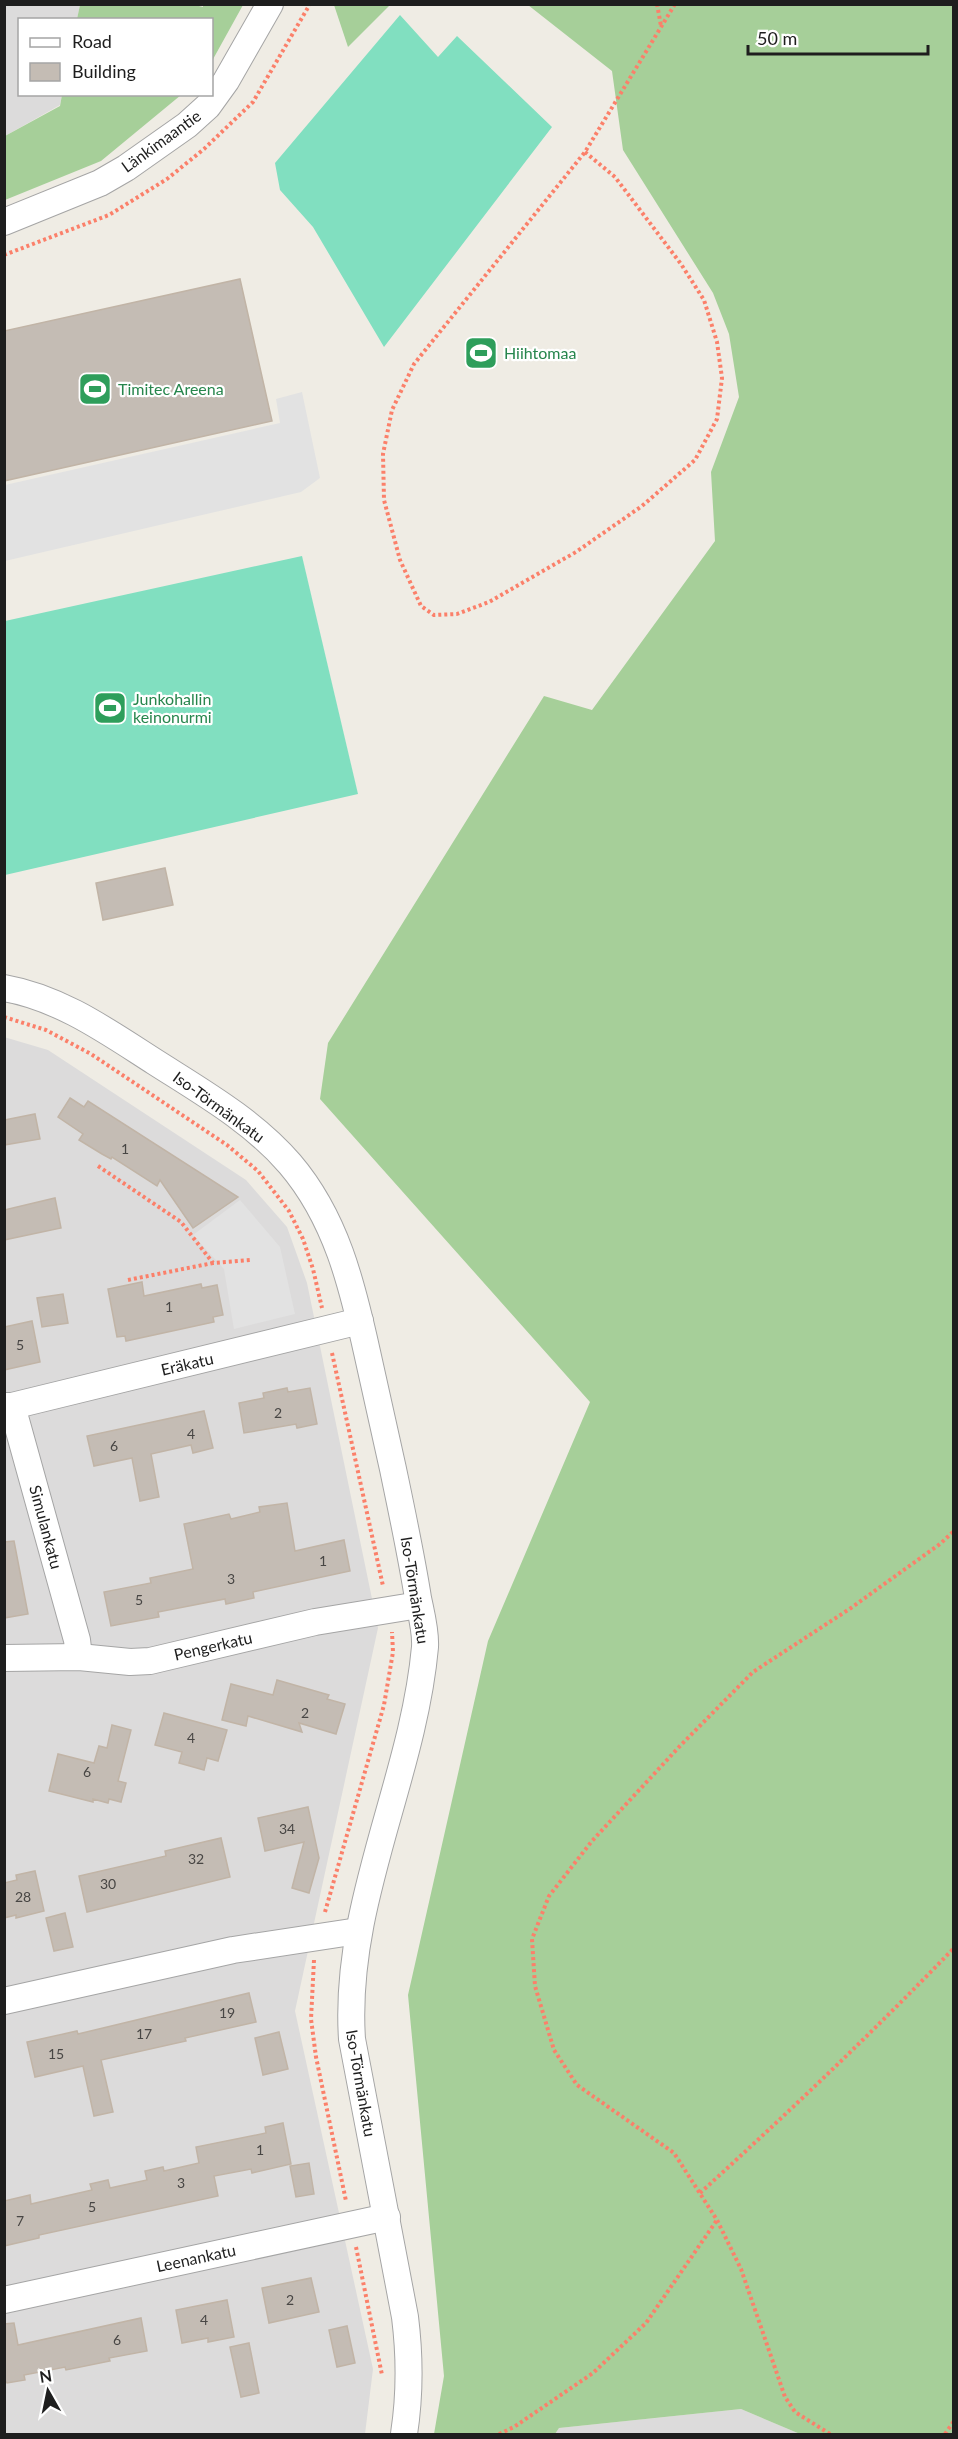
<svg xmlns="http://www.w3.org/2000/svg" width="958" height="2439" font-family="Lato,sans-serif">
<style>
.residential{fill:#dcdbdb}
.forest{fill:#a6cf99}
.pitch{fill:#81dfc0}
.parking{fill:#e2e2e2}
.building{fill:#c4bcb4;stroke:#c1b4a6;stroke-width:1.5}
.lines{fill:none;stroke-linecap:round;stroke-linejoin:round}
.minor-casing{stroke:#a5a5a5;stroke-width:28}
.path{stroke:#fb806a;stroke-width:4;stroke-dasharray:3 3;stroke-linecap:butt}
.minor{stroke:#fff;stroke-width:26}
.labels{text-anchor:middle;stroke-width:4.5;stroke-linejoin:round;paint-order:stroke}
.number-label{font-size:14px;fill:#484644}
.street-label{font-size:16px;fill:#1e1e1e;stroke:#fff}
.leisure-label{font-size:16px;fill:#27864d;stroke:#fff;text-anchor:start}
</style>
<rect width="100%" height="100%" fill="#efece4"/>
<g class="residential">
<path d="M5,5H80L77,19L20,20V94L62,95L60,105L5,136Z"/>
<path d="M4,1037L48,1050L246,1180L287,1227L307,1283L378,1628L295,2011L373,2369L365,2434H5Z"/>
<path d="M741,2409L800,2434H555L559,2428Z"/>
</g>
<g class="forest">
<path d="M195,5L203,7V5H243L212,61V20L77,19L80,5Z"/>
<path d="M334,5V4L390,5L348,47Z"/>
<path d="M528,5H953V2434H800L741,2409L559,2428L555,2434H434L444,2376L408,1995L488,1641L590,1402L320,1099L328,1043L544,696L592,710L715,541L711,472L739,397L729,334L713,293L623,150L612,71Z"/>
<path d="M62,95H181L101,161L5,200V136L60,106Z"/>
</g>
<g class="pitch">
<path d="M400,15L438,57L457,36L552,127L384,347L313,227L280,190L275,163Z"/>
<path d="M302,556L358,794L5,875V621Z"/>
</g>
<g class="parking">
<path d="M302,392L320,478L301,492L5,561V485L280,423L276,399Z"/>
<path d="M240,1200L280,1247L295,1314L234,1329L224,1269L193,1235Z"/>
</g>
<g class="building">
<path d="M240,279L272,421L4,481V331Z"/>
<path d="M165,868L173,905L103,920L96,883Z"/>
<path d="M70,1098L84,1107L88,1101L238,1197L193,1228L160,1180L157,1186L112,1157L111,1159L102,1154L79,1140L83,1134L58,1117Z"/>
<path d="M35,1114L40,1139L4,1145V1120Z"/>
<path d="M55,1198L61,1228L4,1240V1210Z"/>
<path d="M142,1282L144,1296L201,1284L202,1288L217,1285L223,1315L213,1317L214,1322L126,1341L125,1336L117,1337L108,1289Z"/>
<path d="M63,1294L68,1323L42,1327L37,1298Z"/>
<path d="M32,1321L40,1362L4,1370V1327Z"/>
<path d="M287,1388L288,1392L310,1388L317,1424L297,1428L296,1424L244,1433L239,1403L264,1398L263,1393Z"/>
<path d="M204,1411L213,1448L193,1453L191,1445L151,1454L159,1497L140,1501L132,1458L94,1466L87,1436Z"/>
<path d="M287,1503L295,1551L344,1540L350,1571L253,1592L254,1598L226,1604L225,1599L158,1612L159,1617L111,1626L104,1592L151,1583L150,1578L193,1569L184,1524L229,1514L231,1519L260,1512L259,1507Z"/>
<path d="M14,1541L28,1614L4,1618V1542Z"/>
<path d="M277,1680L329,1695L327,1699L345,1704L336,1734L299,1723L302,1732L248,1716L246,1726L222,1720L231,1684L273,1695Z"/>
<path d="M164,1713L227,1730L218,1761L207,1758L204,1770L179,1763L182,1752L155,1745Z"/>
<path d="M112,1725L131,1730L118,1781L126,1783L121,1802L109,1799L108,1803L93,1799V1802L49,1791L58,1754L94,1763L99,1746L107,1748Z"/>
<path d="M308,1807L319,1858L309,1893L292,1888L304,1842L265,1851L258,1818Z"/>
<path d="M221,1838L230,1877L87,1912L79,1876L166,1856L165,1851Z"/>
<path d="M35,1871L44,1911L16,1918V1915L4,1918V1883L17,1880L16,1875Z"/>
<path d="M65,1913L73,1947L54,1951L46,1918Z"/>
<path d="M249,1993L256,2022L185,2038L186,2041L101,2060L113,2112L94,2116L83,2066L35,2077L27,2042L77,2031L78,2034Z"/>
<path d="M279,2032L288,2069L263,2075L255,2038Z"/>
<path d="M283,2123L291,2164L252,2173L251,2169L214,2176L218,2196L39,2235V2238L4,2246V2201L30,2195L31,2204L92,2190L90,2184L108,2180L110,2188L147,2180L145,2171L163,2167L164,2171L199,2163L196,2147L266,2133L265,2127Z"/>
<path d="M309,2163L314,2194L296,2197L290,2166Z"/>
<path d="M311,2278L319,2312L269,2323L262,2288Z"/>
<path d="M227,2300L234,2337L208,2342V2338L182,2343L176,2310Z"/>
<path d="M141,2318L147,2351L109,2358L110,2361L66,2370L65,2367L24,2375L25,2380L7,2383L4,2379V2324L14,2323L18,2345Z"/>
<path d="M347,2326L355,2363L337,2367L329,2330Z"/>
<path d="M249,2343L259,2393L241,2397L230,2347Z"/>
</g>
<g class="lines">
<defs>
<g id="minor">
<path d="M4,222L100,183L126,168L187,125L208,106L226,81L270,4"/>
<path d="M4,988C61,998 108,1032 155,1062C202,1092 253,1121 290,1164C336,1218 352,1284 367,1352C376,1391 384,1430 393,1469C402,1512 411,1554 418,1598C421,1613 426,1631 425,1647C413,1780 343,1903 352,2039L405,2317C410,2357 410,2395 404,2434"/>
<path d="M4,1406H12L77,1640L79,1657"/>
<path d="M12,1406L360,1321"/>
<path d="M4,1658L79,1657L130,1662L150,1661L315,1622L419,1605"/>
<path d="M4,2001L233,1950L358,1931"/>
<path d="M4,2300L387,2217"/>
</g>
</defs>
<use href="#minor" class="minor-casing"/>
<g class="path">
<path d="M657,4L661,26"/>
<path d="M585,152L615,177L681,264L704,300L717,342L722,378L717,419L695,460L642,506L576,552L489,602L457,614L434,615L421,606L400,560L384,500L383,454L392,410L414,364L585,152L675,4"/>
<path d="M4,255L109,215L167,179L204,149L253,102L310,4"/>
<path d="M4,1017L46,1030L91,1054L227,1145L258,1171L289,1211L303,1239L313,1269L322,1308"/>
<path d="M98,1166L181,1222L213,1263L250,1260"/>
<path d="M128,1280L213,1263"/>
<path d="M332,1353L383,1586"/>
<path d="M325,1912L384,1705L393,1652L392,1632"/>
<path d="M314,1960L311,2019L316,2057L346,2201"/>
<path d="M700,2193C787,2114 872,2033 954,1948"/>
<path d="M356,2247L382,2375"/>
<path d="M499,2434L514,2427L593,2373L646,2323L717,2220"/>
<path d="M830,2434L795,2412L785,2397L741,2269L717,2220L674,2153L577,2085L554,2050L535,1986L532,1939L549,1896L592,1841L679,1747L753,1672L851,1608L940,1544L954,1531"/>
<path d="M945,2434L954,2421"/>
</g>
<use href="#minor" class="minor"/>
</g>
<defs>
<symbol id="stadium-square" viewBox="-11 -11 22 22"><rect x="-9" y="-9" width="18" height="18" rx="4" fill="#2e9e5b" stroke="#fff"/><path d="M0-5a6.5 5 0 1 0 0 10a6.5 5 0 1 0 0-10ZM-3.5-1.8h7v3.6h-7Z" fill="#fff"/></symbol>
</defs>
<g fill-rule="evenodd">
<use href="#stadium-square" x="462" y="334" width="38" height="38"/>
<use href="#stadium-square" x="76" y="370" width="38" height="38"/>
<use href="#stadium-square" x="91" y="689" width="38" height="38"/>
</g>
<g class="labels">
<g class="number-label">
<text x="125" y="1154">1</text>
<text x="169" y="1312">1</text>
<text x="20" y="1350">5</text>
<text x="278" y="1418">2</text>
<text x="191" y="1439">4</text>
<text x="114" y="1451">6</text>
<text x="323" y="1566">1</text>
<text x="231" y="1584">3</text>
<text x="139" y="1605">5</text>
<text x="305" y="1718">2</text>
<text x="191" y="1743">4</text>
<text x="87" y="1777">6</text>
<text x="287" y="1834">34</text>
<text x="196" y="1864">32</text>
<text x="108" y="1889">30</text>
<text x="23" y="1902">28</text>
<text x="227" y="2018">19</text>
<text x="144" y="2039">17</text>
<text x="56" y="2059">15</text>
<text x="260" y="2155">1</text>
<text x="181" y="2188">3</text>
<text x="92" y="2212">5</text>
<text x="20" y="2226">7</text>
<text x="290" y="2305">2</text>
<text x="204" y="2325">4</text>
<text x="117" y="2345">6</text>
</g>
<g class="street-label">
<text transform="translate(161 141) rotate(-36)" y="6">Länkimaantie</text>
<text transform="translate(219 1107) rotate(36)" y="6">Iso-Törmänkatu</text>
<text transform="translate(187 1364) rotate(-13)" y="6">Eräkatu</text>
<text transform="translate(46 1527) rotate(75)" y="6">Simulankatu</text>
<text transform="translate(415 1590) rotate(81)" y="6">Iso-Törmänkatu</text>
<text transform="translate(213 1646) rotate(-13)" y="6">Pengerkatu</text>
<text transform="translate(361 2083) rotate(80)" y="6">Iso-Törmänkatu</text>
<text transform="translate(196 2258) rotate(-12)" y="6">Leenankatu</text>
</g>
<g class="leisure-label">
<text x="504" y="359">Hiihtomaa</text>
<text x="118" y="395">Timitec Areena</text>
<text x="133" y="705">Junkohallin<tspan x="133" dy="18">keinonurmi</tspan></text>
</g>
</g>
<rect width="958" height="2439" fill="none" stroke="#1e1e1e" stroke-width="12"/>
<rect x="18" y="18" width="195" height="78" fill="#ffffff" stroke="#a5a5a5" stroke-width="1.5"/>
<rect x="30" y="38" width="30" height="9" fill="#ffffff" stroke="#a5a5a5" stroke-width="1.5"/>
<text x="72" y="48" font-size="18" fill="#1e1e1e">Road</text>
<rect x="30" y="63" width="30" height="18" fill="#c4bcb4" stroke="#a5a5a5" stroke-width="1.5"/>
<text x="72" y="78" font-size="18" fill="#1e1e1e">Building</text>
<g transform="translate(48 2391) rotate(351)" stroke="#ffffff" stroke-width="4.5" paint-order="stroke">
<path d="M0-4.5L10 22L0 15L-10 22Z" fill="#1e1e1e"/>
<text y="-9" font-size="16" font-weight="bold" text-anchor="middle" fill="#1e1e1e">N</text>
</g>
<path d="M748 45v9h180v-9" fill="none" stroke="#1e1e1e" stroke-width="3"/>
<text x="757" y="45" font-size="18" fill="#1e1e1e" stroke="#ffffff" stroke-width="4.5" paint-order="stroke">50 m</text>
</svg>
